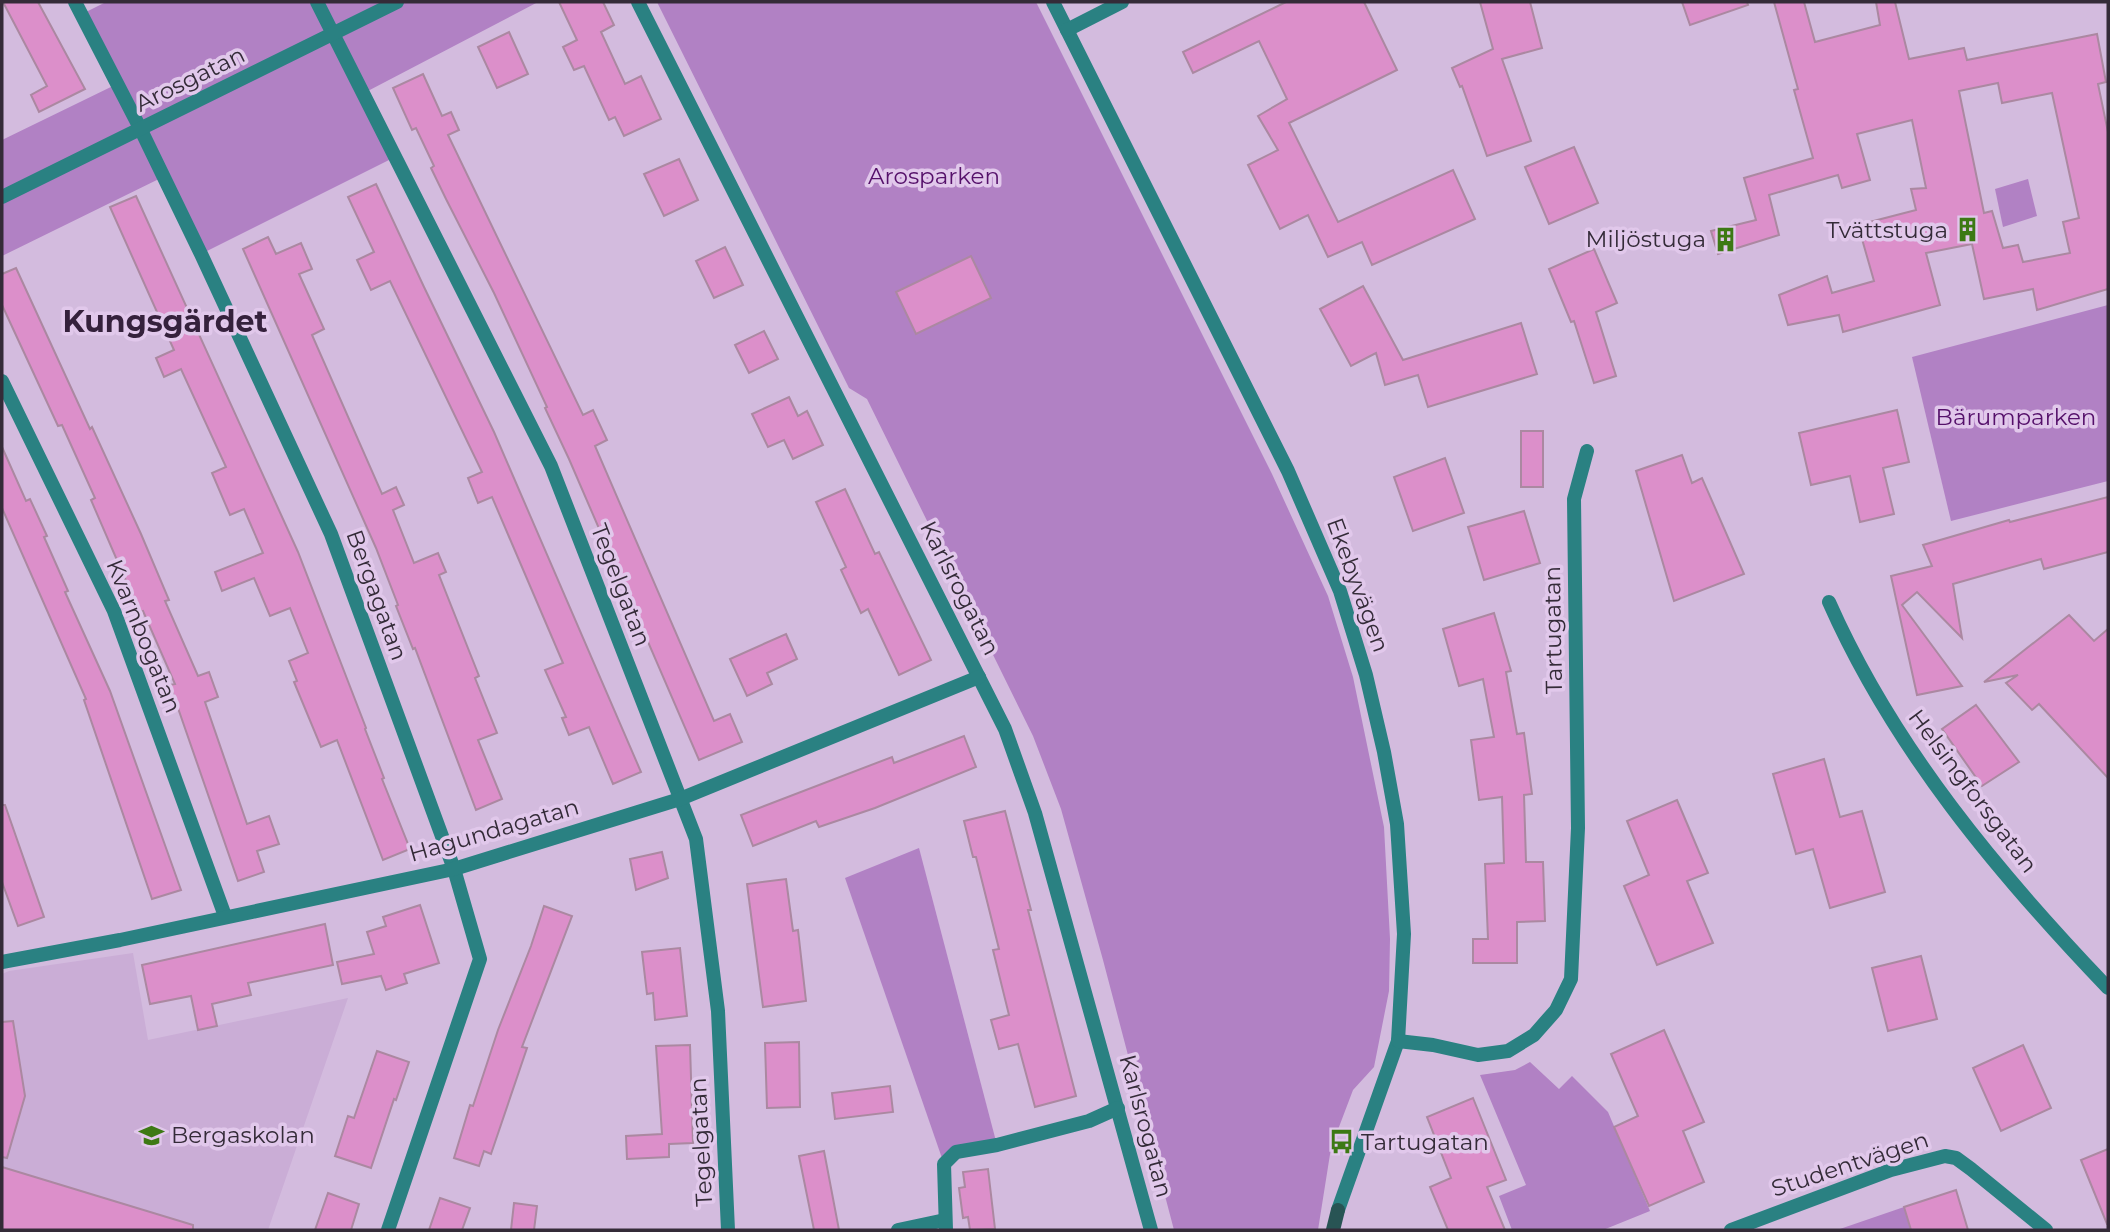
<svg xmlns="http://www.w3.org/2000/svg" width="2110" height="1232" font-family="Montserrat,sans-serif">
<style>
.built{fill:#caadd6}
.green{fill:#b181c4}
.building{fill:#dc8fca;stroke:#ab88a1;stroke-width:2;fill-rule:evenodd}
.lines{fill:none;stroke-linecap:round;stroke-linejoin:round}
.street{stroke:#2a8182;stroke-width:14}
.secondary{stroke:#285454;stroke-width:14}
.labels{text-anchor:middle;stroke-width:7;stroke-linejoin:round;paint-order:stroke}
.street-label{font-size:23px;fill:#342b38;stroke:#e1c8eb}
.park-label{font-size:23px;fill:#55106a;stroke:#e1c8eb}
.poi-label{font-size:23px;fill:#342b38;stroke:#e1c8eb;text-anchor:end}
.district-label{font-size:30px;font-weight:bold;fill:#35213c;stroke:#e1c8eb}
</style>
<rect width="100%" height="100%" fill="#d3bbde"/>
<path class="built" d="M133,953L148,1040L348,998L268,1230H2V974L9,971Z"/>
<g class="green">
<path d="M106,2H538L364,93L395,157L201,254L165,176L2,256V140L117,84L82,14Z"/>
<path d="M657,2H1036L1272,474L1328,596L1353,677L1384,827L1390,939L1389,991L1374,1067L1353,1090L1331,1148L1318,1230H1174L1103,960L1061,809L1033,736L867,399L849,388Z"/>
<path d="M2028,179L2037,216L2003,227L1995,189Z"/>
<path d="M2108,305V481L1951,521L1912,357Z"/>
<path d="M919,848L997,1145L944,1164L845,878Z"/>
<path d="M1530,1062L1559,1089L1572,1076L1608,1112L1650,1211L1603,1230H1512L1499,1196L1526,1185L1480,1075L1515,1070Z"/>
<path d="M1904,1207L1911,1230H1837Z"/>
</g>
<g class="building">
<path d="M3,2H38L85,89L39,112L31,95L47,86Z"/>
<path d="M559,2H603L614,25L601,32L625,84L641,76L661,119L624,136L615,117L609,120L584,66L574,70L563,47L577,40Z"/>
<path d="M1286,2H1364L1397,70L1289,123L1338,222L1453,170L1475,219L1372,265L1362,242L1328,257L1308,215L1280,229L1248,165L1278,150L1258,116L1287,99L1259,41L1193,73L1183,52Z"/>
<path d="M1480,2H1530L1542,48L1502,59L1531,141L1487,156L1462,86L1460,87L1452,68L1493,49Z"/>
<path d="M1682,2H1747L1748,5L1690,25Z"/>
<path d="M1774,2H1804L1815,42L1880,25L1876,2H1895L1909,59L1964,48L1967,60L2097,34L2106,82L2098,84L2108,132V289L2037,310L2033,289L1984,299L1972,244L1926,253L1940,305L1843,332L1839,315L1788,325L1779,295L1827,276L1832,293L1874,281L1858,225L1916,210L1911,189L1926,188L1912,120L1857,134L1870,180L1842,188L1838,175L1769,195L1779,235L1718,254L1711,231L1756,220L1744,178L1813,158L1794,90L1798,89ZM1998,83L2002,103L2052,93L2079,218L2063,222L2070,253L2023,262L2018,245L2003,248L1992,211L1984,213L1959,91Z"/>
<path d="M509,32L528,74L497,88L478,47Z"/>
<path d="M423,74L442,116L451,112L459,130L448,135L583,415L593,410L607,440L595,446L714,721L730,714L742,742L699,760L569,459L545,408L547,407L494,293L446,199L431,168L434,166L416,128L412,130L393,88Z"/>
<path d="M1574,147L1598,203L1549,224L1525,167Z"/>
<path d="M679,159L698,200L664,216L644,174Z"/>
<path d="M376,184L424,287L494,432L641,772L613,784L589,727L569,735L562,718L566,717L545,670L563,663L492,497L478,503L468,478L482,472L390,281L371,290L357,260L374,252L348,197Z"/>
<path d="M136,196L298,552L366,728L365,729L384,778L382,779L410,849L383,860L337,740L321,747L294,682L297,681L289,661L308,653L290,608L270,616L254,578L222,591L215,572L263,553L244,509L230,515L212,473L226,467L181,369L164,377L156,358L174,350L110,207Z"/>
<path d="M268,237L276,254L301,243L312,269L299,274L324,329L312,335L382,494L396,487L404,505L393,510L414,563L438,553L446,572L439,575L479,676L475,678L497,733L478,740L502,799L476,810L415,648L413,649L396,606L398,605L376,548L243,249Z"/>
<path d="M725,247L743,285L714,298L696,261Z"/>
<path d="M1594,249L1617,303L1596,312L1616,376L1594,383L1574,321L1571,322L1549,269Z"/>
<path d="M971,256L991,298L916,334L896,292Z"/>
<path d="M16,268L90,429L92,427L141,534L169,600L165,601L198,676L209,672L218,697L205,702L247,824L269,816L279,844L257,851L264,872L238,881L170,685L175,684L143,611L140,612L123,574L91,500L95,498L62,425L58,426L2,305V274Z"/>
<path d="M1363,286L1403,360L1521,323L1537,374L1428,407L1418,375L1385,385L1376,353L1351,366L1320,309Z"/>
<path d="M764,331L778,359L749,373L735,345Z"/>
<path d="M789,397L798,416L807,411L823,445L793,459L784,440L768,447L752,414Z"/>
<path d="M1897,410L1909,462L1883,468L1894,514L1860,522L1850,476L1811,485L1799,433Z"/>
<rect x="1521" y="431" width="22" height="56"/>
<path d="M2,447L26,501L30,499L47,536L44,537L68,591L65,592L110,691L181,890L152,899L84,700L86,699L2,508Z"/>
<path d="M1682,455L1692,483L1702,478L1744,574L1674,601L1636,471Z"/>
<path d="M1445,458L1464,513L1413,531L1394,477Z"/>
<path d="M845,489L875,554L879,552L931,660L899,675L868,609L861,613L841,570L846,567L816,502Z"/>
<path d="M2108,497V552L2044,569L2041,559L1953,584L1962,638L1917,592L1902,605L1962,686L1917,695L1891,576L1932,566L1923,545L2009,520L2010,522Z"/>
<path d="M1524,511L1540,563L1484,580L1468,527Z"/>
<path d="M1494,613L1511,671L1506,672L1517,734L1524,733L1532,794L1524,795L1526,862H1543L1545,921L1517,922V963H1473V939H1488L1485,864L1504,863L1502,797L1479,800L1471,740L1494,737L1483,679L1459,686L1443,629Z"/>
<path d="M2069,615L2094,641L2108,629V778L2039,704L2032,710L2006,683L2018,675L1984,682Z"/>
<path d="M786,634L797,659L767,673L772,684L747,696L730,659Z"/>
<path d="M1976,705L2019,762L1982,786L1942,729Z"/>
<path d="M964,736L976,767L875,808L819,827L816,821L753,846L741,815L892,757L894,763Z"/>
<path d="M1824,759L1840,817L1862,811L1885,892L1830,908L1813,849L1796,854L1773,774Z"/>
<path d="M1677,800L1708,873L1687,881L1713,943L1657,965L1624,886L1649,875L1627,821Z"/>
<path d="M2,805H5L44,917L18,926L2,882Z"/>
<path d="M1005,811L1031,910H1028L1076,1096L1035,1107L1018,1044L999,1049L991,1020L1009,1015L993,950L999,949L976,857H973L964,821Z"/>
<path d="M662,852L668,878L636,890L630,859Z"/>
<path d="M786,879L793,931L798,930L806,1001L763,1007L747,884Z"/>
<path d="M420,905L439,963L404,974L407,983L386,990L381,976L342,984L337,962L374,954L367,932L386,926L383,917Z"/>
<path d="M544,906L572,916L522,1047L527,1048L491,1154L484,1151L479,1166L454,1158L470,1105L473,1106L498,1030L531,946Z"/>
<path d="M325,924L333,965L248,983L251,995L212,1004L217,1026L198,1030L191,996L150,1004L142,965Z"/>
<path d="M680,948L687,1016L655,1020L653,993L647,994L642,952Z"/>
<path d="M1921,956L1937,1019L1888,1031L1872,968Z"/>
<path d="M13,1021L25,1096L7,1158L2,1157V1022Z"/>
<path d="M1664,1030L1704,1122L1683,1131L1704,1182L1649,1206L1614,1127L1638,1116L1611,1054Z"/>
<path d="M799,1042L800,1107L767,1108L765,1043Z"/>
<path d="M690,1045L693,1143L669,1144V1157L627,1159L626,1136L662,1134L656,1046Z"/>
<path d="M2023,1045L2051,1108L2001,1131L1973,1068Z"/>
<path d="M377,1051L409,1062L396,1100L394,1099L371,1168L335,1156L348,1116L354,1118Z"/>
<path d="M890,1086L893,1112L835,1119L832,1093Z"/>
<path d="M1473,1098L1506,1180L1487,1187L1505,1230H1448L1430,1187L1451,1178L1427,1117Z"/>
<path d="M2108,1149V1224H2107L2081,1160Z"/>
<path d="M824,1151L839,1230H814L799,1156Z"/>
<path d="M2,1167L193,1225V1230H2Z"/>
<path d="M988,1169L995,1229L970,1230L968,1217L963,1218L959,1188L965,1187L963,1172Z"/>
<path d="M1956,1190L1968,1230H1911L1904,1207Z"/>
<path d="M328,1193L359,1204L351,1230H315Z"/>
<path d="M440,1198L470,1208L462,1230H429Z"/>
<path d="M514,1203L537,1206L534,1230H511Z"/>
</g>
<g class="lines">
<g class="street">
<path d="M75,2L140,128L201,254L331,534L454,869L480,959L388,1230"/>
<path d="M317,2L551,466L696,839L718,1011L728,1230"/>
<path d="M638,2L1005,729L1035,813L1151,1230"/>
<path d="M1053,2L1288,471L1340,591L1366,675L1384,752L1397,824L1404,934L1398,1041L1338,1210"/>
<path d="M1067,30L1122,2"/>
<path d="M2,197L397,2"/>
<path d="M2,381L114,611L225,916"/>
<path d="M1829,602C1894,749 1998,873 2108,988"/>
<path d="M2,962L120,940L454,869L680,799L979,677"/>
<path d="M1398,1041L1433,1045L1478,1055L1508,1051L1534,1035L1556,1010L1571,979L1578,828L1574,499L1587,451"/>
<path d="M898,1230L945,1220"/>
<path d="M946,1230L944,1164L956,1152L997,1145L1089,1121L1118,1108"/>
<path d="M1731,1230L1891,1170L1945,1156L1956,1158L1971,1169L2046,1230"/>
</g>
<path class="secondary" d="M1333,1230L1338,1210"/>
</g>
<defs>
<symbol id="building-bare" viewBox="-9 -9 18 18"><path d="M-4-6H4V6H1V3H-1V6H-4ZM-2.5-4.3h1.7v1.8h-1.7ZM.8-4.3h1.7v1.8H.8ZM-2.5-1h1.7V.8h-1.7ZM.8-1h1.7V.8H.8Z" fill="#3d7914" stroke="#e1c8eb" stroke-width="2.5" paint-order="stroke"/></symbol>
<symbol id="school-bare" viewBox="-9 -9 18 18"><path d="M0-5L7-2L0 1L-7-2ZM-4 1L0 2.5L4 1V4Q0 6-4 4Z" fill="#3d7914" stroke="#e1c8eb" stroke-width="2.5" paint-order="stroke"/></symbol>
<symbol id="bus-bare" viewBox="-9 -9 18 18"><path d="M-5-6H5V4H4V6H2V4H-2V6H-4V4H-5ZM-3.5-4V0h7V-4ZM-3.5 1.2v1.5H-2V1.2ZM2 1.2v1.5H3.5V1.2Z" fill="#3d7914" stroke="#e1c8eb" stroke-width="2.5" paint-order="stroke"/></symbol>
</defs>
<g fill-rule="evenodd">
<use href="#building-bare" x="1950" y="212" width="35" height="35"/>
<use href="#building-bare" x="1708" y="222" width="35" height="35"/>
<use href="#school-bare" x="134" y="1118" width="35" height="35"/>
<use href="#bus-bare" x="1324" y="1124" width="35" height="35"/>
</g>
<g class="labels">
<g class="street-label">
<text transform="translate(190 79) rotate(-26)" y="8">Arosgatan</text>
<text transform="translate(621 585) rotate(69)" y="8">Tegelgatan</text>
<text transform="translate(1358 585) rotate(70)" y="8">Ekebyvägen</text>
<text transform="translate(960 588) rotate(63)" y="8">Karlsrogatan</text>
<text transform="translate(377 595) rotate(70)" y="8">Bergagatan</text>
<text transform="translate(1553 630) rotate(-91)" y="8">Tartugatan</text>
<text transform="translate(144 636) rotate(68)" y="8">Kvarnbogatan</text>
<text transform="translate(1973 791) rotate(53)" y="8">Helsingforsgatan</text>
<text transform="translate(494 830) rotate(-16)" y="8">Hagundagatan</text>
<text transform="translate(1146 1126) rotate(75)" y="8">Karlsrogatan</text>
<text transform="translate(701 1142) rotate(-93)" y="8">Tegelgatan</text>
<text transform="translate(1850 1164) rotate(-18)" y="8">Studentvägen</text>
</g>
<g class="park-label">
<text x="934" y="184">Arosparken</text>
<text x="2016" y="425">Bärumparken</text>
</g>
<g class="poi-label">
<text x="1948" y="238">Tvättstuga</text>
<text x="1706" y="247">Miljöstuga</text>
<text x="171" y="1143" text-anchor="start">Bergaskolan</text>
<text x="1361" y="1150" text-anchor="start">Tartugatan</text>
</g>
<g class="district-label">
<text x="165" y="332">Kungsgärdet</text>
</g>
</g>
<rect width="2110" height="1232" fill="none" stroke="#342b38" stroke-width="7"/>
</svg>
